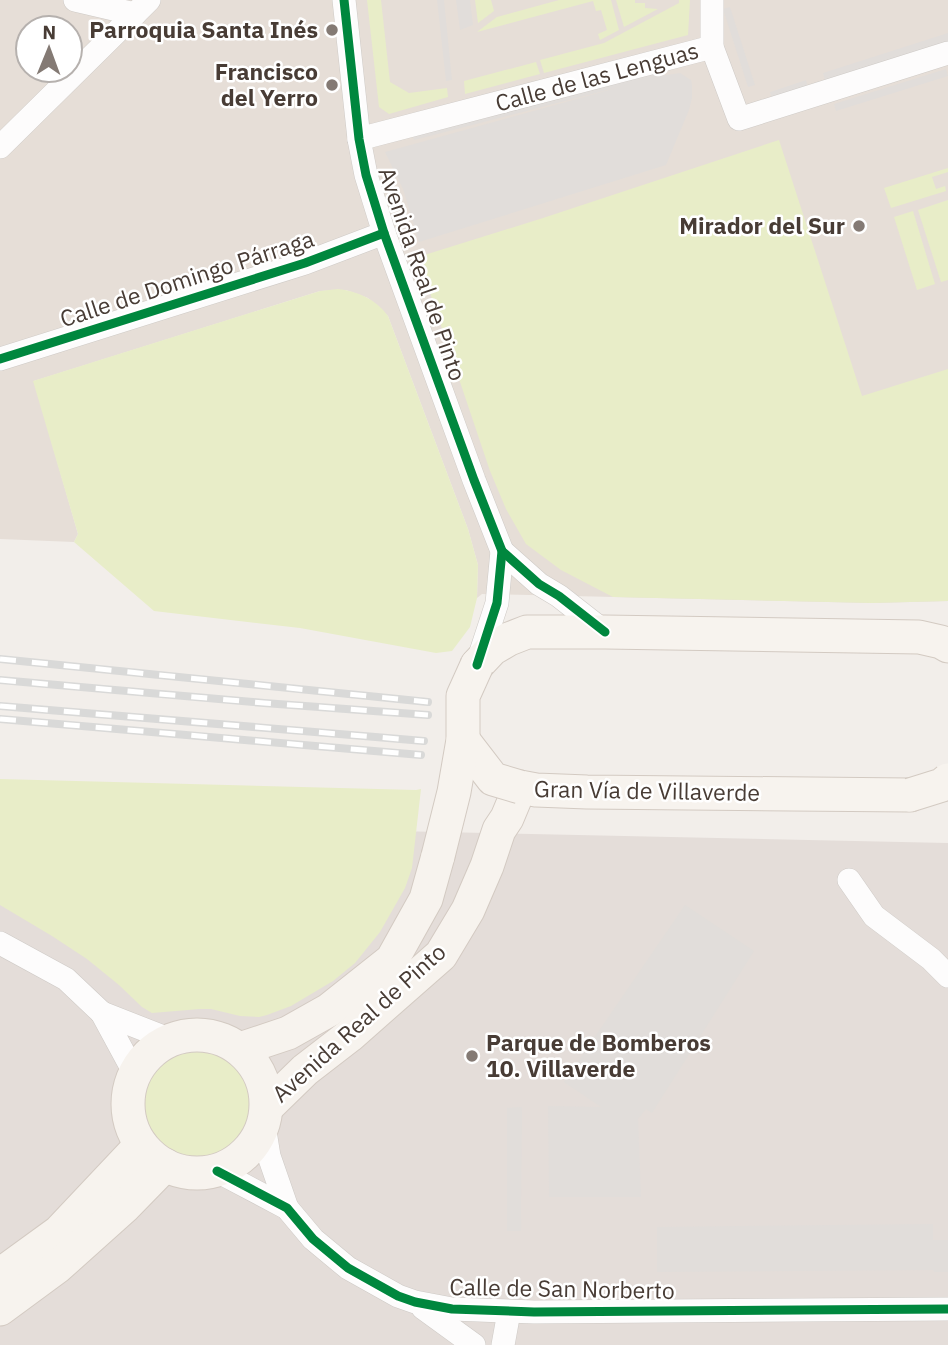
<svg xmlns="http://www.w3.org/2000/svg" width="948" height="1345" font-family="'IBM Plex Sans',sans-serif">
<style>
.residential{fill:#e6ded7;fill-rule:evenodd}
.industrial{fill:#e4ddd9}
.green{fill:#e8edc8}
.parking{fill:#e1ddda}
.lines{fill:none;stroke-linecap:round;stroke-linejoin:round}
.minor-casing{stroke:#cecac6;stroke-width:24}
.secondary-casing{stroke:#d3cac2;stroke-width:35}
.minor{stroke:#fdfcfc;stroke-width:23}
.secondary{stroke:#f7f3ee;stroke-width:33}
.rail-casing{stroke:#d9d9d8;stroke-width:8}
.rail{stroke:#fff;stroke-width:5;stroke-dasharray:16;stroke-linecap:butt}
.secondary-bridge-casing{stroke:#d3cac2;stroke-width:35;stroke-linecap:butt}
.secondary-bridge{stroke:#f7f3ee;stroke-width:33}
.cycleway-casing{stroke:#fff;stroke-width:13}
.cycleway{stroke:#00873e;stroke-width:9}
.poi-dot{fill:#847a74;stroke:#fff;stroke-width:2.5}
.labels{text-anchor:middle;stroke-width:5;stroke-linejoin:round;paint-order:stroke}
.poi-label{font-size:23px;font-weight:bold;fill:#483c35;stroke:#fff;text-anchor:end}
.street-label{font-size:23px;fill:#483c35;stroke:#fff}
</style>
<rect width="100%" height="100%" fill="#f2eeea"/>
<path class="residential" d="M0,0H948V601L872,603L482,594L477,598L478,565L468,529L388,316L368,298L346,290L320,291L34,381L78,534L74,542L0,539ZM28,28H70V70H28Z"/>
<path class="industrial" d="M0,819L73,824L948,843V1345H0Z"/>
<g class="green">
<path d="M367,0H381L390,82L409,93L447,88L448,97L389,114L379,107Z"/>
<path d="M475,0H491L494,11L478,23Z"/>
<path d="M559,0H611L619,30L600,40L598,34L607,30L601,10L596,11L593,1L477,32L497,17Z"/>
<path d="M616,0H635V3H645V8L658,9L624,27Z"/>
<path d="M679,0H690L688,35L544,73L540,60L604,43L679,3Z"/>
<path d="M536,62L540,74L465,94L464,81Z"/>
<path d="M779,140L862,396L948,369V601L872,603L613,597L561,570L526,544L506,509L490,471L418,257L543,218Z"/>
<path d="M948,168V172L932,177L936,189L945,186L946,191L891,208L884,188Z"/>
<path d="M948,200V280L941,282L918,210Z"/>
<path d="M913,211L935,284L917,290L894,217Z"/>
<path d="M338,289C357,291 376,299 388,316L468,529L478,565L477,598L470,627L452,651L436,653L300,628L154,611L74,542L78,534L33,381L320,291Z"/>
<path d="M0,779L416,790L421,789L412,868L405,888L380,932L355,963L333,981L291,1006L267,1015L259,1017L240,1016L211,1009H200L152,1013L142,1007L119,985L87,959L52,936L0,905Z"/>
<circle cx="197" cy="1107" r="55"/>
</g>
<g class="parking">
<path d="M437,0H444L452,80L446,81Z"/>
<path d="M456,0H470L473,25L460,30Z"/>
<path d="M730,7L755,85L748,87L723,9Z"/>
<path d="M948,33V41L825,80L823,73Z"/>
<path d="M657,69L659,76L680,73L691,80L692,85V98L689,110L666,165L419,242L403,189L385,152L627,85L414,140L411,133Z"/>
<path d="M946,69L948,76L836,111L834,104Z"/>
<path d="M806,80L808,87L772,99L770,92Z"/>
<path d="M685,905L754,951L652,1113L646,1109L638,1119L641,1197H549L548,1106L601,1107L564,1082Z"/>
<path d="M522,1107L521,1231H507V1108Z"/>
<path d="M933,1224V1240H948V1272H934L933,1270L657,1272V1227Z"/>
</g>
<g class="lines">
<defs>
<g id="minor">
<path d="M75,0L135,14"/>
<path d="M344,0L359,139L366,175L384,233L474,480L502,551L497,603L478,661"/>
<path d="M712,0V47L739,119L948,53"/>
<path d="M359,139L712,47"/>
<path d="M0,147L149,0"/>
<path d="M0,359L305,263L384,233"/>
<path d="M502,551L539,584L559,596L605,632"/>
<path d="M849,880L874,916L931,959L948,976"/>
<path d="M0,943L66,979L102,1013"/>
<path d="M135,1074L102,1013L171,1040"/>
<path d="M264,1125L269,1156L287,1208"/>
<path d="M217,1171L287,1208L313,1239L348,1268L398,1296L415,1302L452,1309L534,1312L948,1309"/>
<path d="M423,1308L474,1345"/>
<path d="M503,1345L509,1312"/>
</g>
<g id="secondary">
<path d="M477,665L492,649L509,639L527,632H605L919,637L941,642L948,646"/>
<circle cx="197" cy="1104" r="69"/>
<path d="M240,1049L288,1033L329,1010L392,960L426,899L438,856"/>
<path d="M267,1107L305,1070L349,1036L441,955L468,910L487,866L499,830L507,818L520,787L536,790L587,792L910,795"/>
<path d="M0,1275L59,1232L141,1145"/>
<path d="M0,1309L57,1267L124,1207L165,1165"/>
</g>
</defs>
<use href="#minor" class="minor-casing"/>
<use href="#secondary" class="secondary-casing"/>
<use href="#minor" class="minor"/>
<use href="#secondary" class="secondary"/>
<defs>
<g id="rail">
<path d="M0,659L428,702"/>
<path d="M0,680L264,703L428,715"/>
<path d="M0,706L424,741"/>
<path d="M0,719L421,755"/>
</g>
</defs>
<use href="#rail" class="rail-casing"/>
<use href="#rail" class="rail"/>
<defs>
<g id="secondary-bridge">
<path d="M463,740L493,779L520,787"/>
<path d="M910,795L942,785L948,780"/>
<path d="M438,856L454,792L463,740V696L477,665"/>
</g>
</defs>
<use href="#secondary-bridge" class="secondary-bridge-casing"/>
<use href="#secondary-bridge" class="secondary-bridge"/>
<defs>
<g id="cycleway">
<path d="M344,0L359,139L366,175L384,233L474,480L502,551L497,603L477,665"/>
<path d="M0,359L305,263L384,233"/>
<path d="M502,551L539,584L559,596L605,632"/>
<path d="M217,1171L287,1208L313,1239L348,1268L398,1296L415,1302L452,1309L534,1312L948,1309"/>
</g>
</defs>
<use href="#cycleway" class="cycleway-casing"/>
<use href="#cycleway" class="cycleway"/>
</g>
<g class="poi-dot">
<circle cx="332" cy="30" r="7"/>
<circle cx="332" cy="85" r="7"/>
<circle cx="859" cy="226" r="7"/>
<circle cx="472" cy="1056" r="7"/>
</g>
<g class="labels">
<g class="poi-label">
<text x="318" y="38">Parroquia Santa Inés</text>
<text x="318" y="80">Francisco<tspan x="318" dy="26">del Yerro</tspan></text>
<text x="845" y="234">Mirador del Sur</text>
<text x="486" y="1051" text-anchor="start">Parque de Bomberos<tspan x="486" dy="26">10. Villaverde</tspan></text>
</g>
<g class="street-label">
<text transform="translate(597 77) rotate(-15)" y="8">Calle de las Lenguas</text>
<text transform="translate(422 274) rotate(71)" y="8">Avenida Real de Pinto</text>
<text transform="translate(187 279) rotate(-18)" y="8">Calle de Domingo Párraga</text>
<text transform="translate(647 791) rotate(1)" y="8">Gran Vía de Villaverde</text>
<text transform="translate(359 1023) rotate(-42)" y="8">Avenida Real de Pinto</text>
<text transform="translate(562 1289) rotate(1)" y="8">Calle de San Norberto</text>
</g>
</g>
<g transform="translate(49 49) rotate(1)"><circle r="33" fill="#ffffff" stroke="#b6b1ae" stroke-width="2"/>
<path d="M0-5L12 26L0 18L-12 26Z" fill="#847a74"/>
<text y="-10" font-size="19" font-weight="bold" text-anchor="middle" fill="#483c35">N</text>
</g>
</svg>
